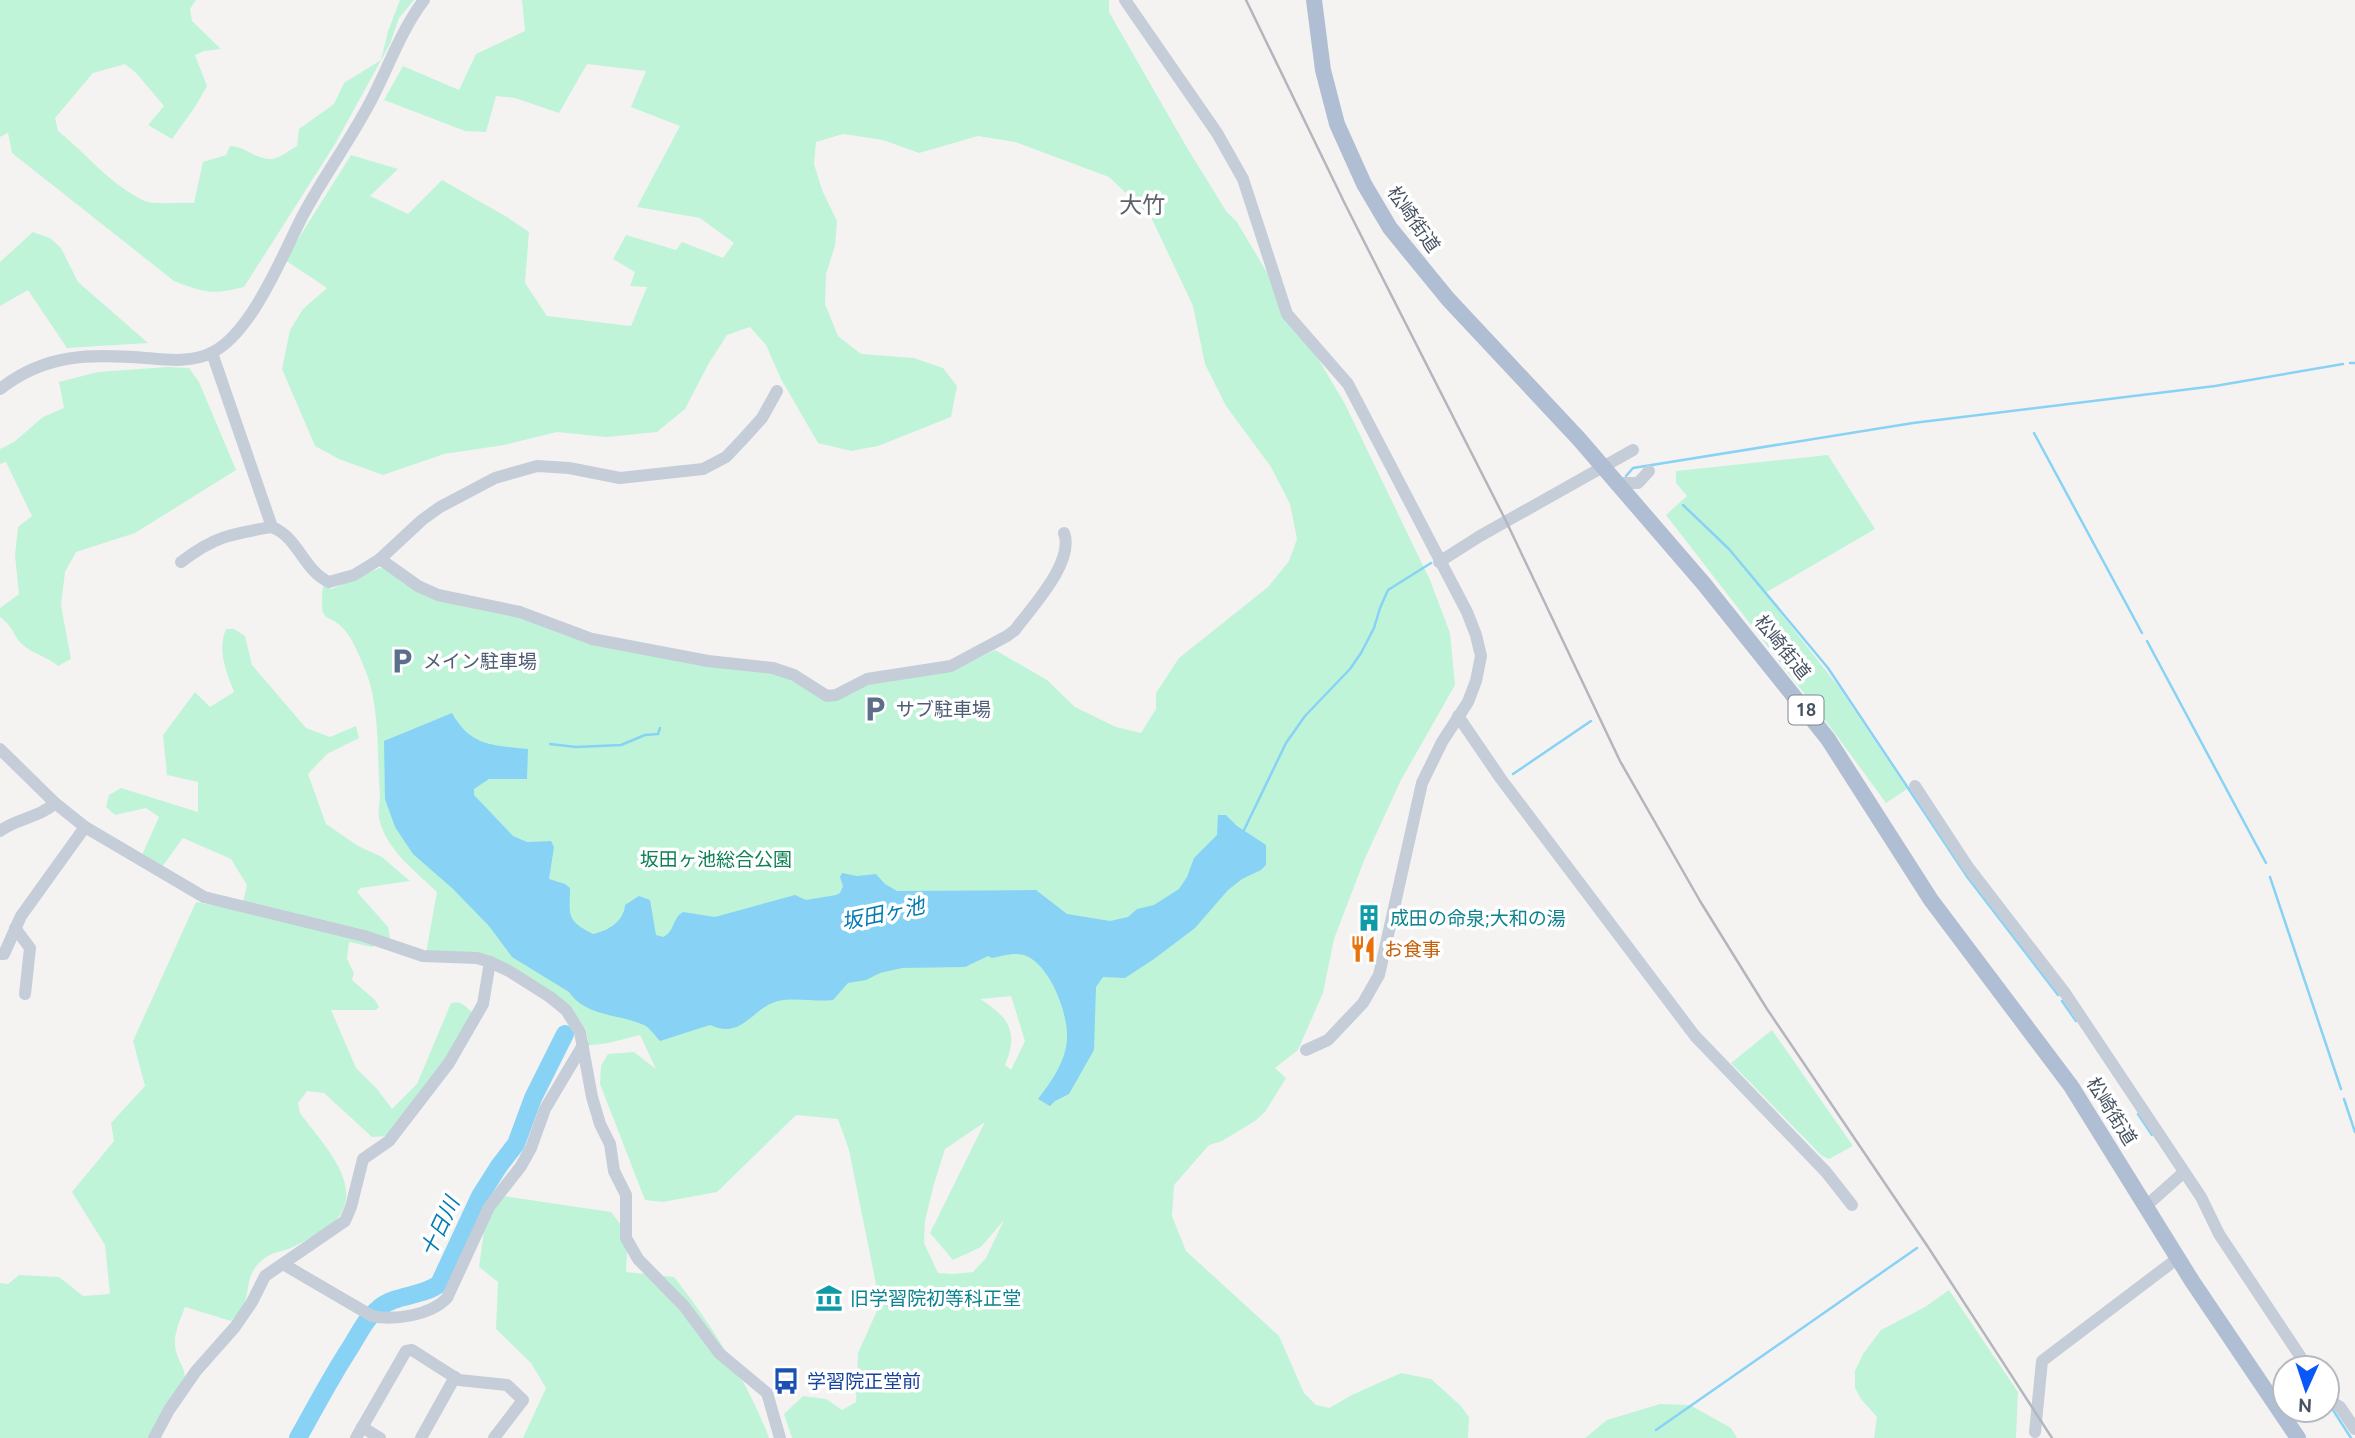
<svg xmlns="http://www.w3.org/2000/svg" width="2355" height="1438" font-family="Ubuntu,'Noto Sans JP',sans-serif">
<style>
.green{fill:#bff4d9;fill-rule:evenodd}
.water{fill:#88d2f5}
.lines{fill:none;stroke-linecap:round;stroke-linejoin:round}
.stream{stroke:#88d2f5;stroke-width:2.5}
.river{stroke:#88d2f5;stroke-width:18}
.minor{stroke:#c5cdd8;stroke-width:12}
.major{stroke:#b0bed3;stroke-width:16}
.rail{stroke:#b4b6bd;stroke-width:2.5}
.labels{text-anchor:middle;stroke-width:7;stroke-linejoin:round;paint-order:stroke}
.shield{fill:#fff;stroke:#7f8791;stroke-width:2}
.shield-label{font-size:18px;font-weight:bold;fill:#485362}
.street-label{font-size:19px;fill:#485362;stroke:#fff}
.service-label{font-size:19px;fill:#4e5e75;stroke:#fff;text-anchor:start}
.park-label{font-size:19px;fill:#0f8254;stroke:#fff}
.culture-label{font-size:19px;fill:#0d838f;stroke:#fff;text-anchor:start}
.food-label{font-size:19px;fill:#c56008;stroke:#fff;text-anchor:start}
.transit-label{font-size:19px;fill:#164399;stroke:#fff;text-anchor:start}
.water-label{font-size:21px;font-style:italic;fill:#017bb4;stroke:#fff}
.quarter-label{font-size:23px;fill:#5e6168;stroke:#fff}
</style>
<rect width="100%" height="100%" fill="#f5f3f2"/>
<g class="green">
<path d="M0,0H196L190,9L192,21L221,49L204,51L195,55L207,86L195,107L172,139L148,125L164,106L136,73L125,64L93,73L55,118L58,131C86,153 111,186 145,201C155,205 182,202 194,203L203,162L226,155L230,146C246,146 259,163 276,158C283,156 291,149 297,146L299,129L334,104L344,83L381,60L388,31L400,0H414L399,18L390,44L335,144L244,287C212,295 205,293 174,281L12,153L8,133L0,137Z"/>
<path d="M522,0H1109V12L1186,146L1226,211L1237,222L1345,404L1430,580L1450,633L1455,685L1401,780L1365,858L1334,939L1323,993L1298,1050L1275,1068L1286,1078L1265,1112L1255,1121L1222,1141L1209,1145L1174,1185L1172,1216L1186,1251L1279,1336L1304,1393L1316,1405L1329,1408L1352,1395L1401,1373L1431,1379L1460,1405L1469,1417L1468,1438H792L784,1414L803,1396L826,1399L842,1410L856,1402L858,1353L880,1304L849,1150L838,1119L796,1115L717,1192L663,1202L645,1200L600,1084L601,1066L608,1054L634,1052L656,1069L640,1035C623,1039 606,1045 589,1045L586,1029L569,1006L504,965L426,953L437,892C416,872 388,851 380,822C377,814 380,804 380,795C377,758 380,707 366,672C361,660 355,644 347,633C329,609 318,630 323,586L332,589L379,568L387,569L403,583L424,595L519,617L565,635L771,672L797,683L818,697L869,684L953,671L995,650L1047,680L1075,707L1116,727L1141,733L1156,709V693L1179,658L1268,587L1289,561L1297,539L1290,504L1271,467L1226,406L1205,364L1193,306L1151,217L1109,177L1015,142L978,136L919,153L883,140L843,134L816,142L814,164L822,190L837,221L835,246L826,274L825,304L838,336L861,354L914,358L943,368L957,386L951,417L878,446L851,451L818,443L781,379L766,345L750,327L727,335L709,363L685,409L657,432L607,437L557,432L504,445L444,454L383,475L339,459L315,446L282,369L290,330L303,309L327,288L285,260L351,155L398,169L370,196L408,214L442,180L507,217L529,232L525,283L547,316L631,326L647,287L630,286L635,272L613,259L626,235L676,250L682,242L723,258L734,243L700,218L637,207L680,126L631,107L646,71L587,64L559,113L515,98L496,96L486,132L465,131L384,100L403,66L459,90L476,54L525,31ZM1011,996L1025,1041L1011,1070L1005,1065C1019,1032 1009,1017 980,999ZM985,1122L930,1233L953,1260L981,1247L1004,1220L986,1258L973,1272L953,1274L938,1273L924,1243L925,1221L934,1184L945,1149Z"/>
<path d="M33,232L50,238L61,248L78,282L148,343L67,348L28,290L0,306V262Z"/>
<path d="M167,367L189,368L199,382L236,470L135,533L76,552L65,572L61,605L71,659L58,666C48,657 31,653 22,644C13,636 14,627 0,617V608L19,594L15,555L18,527L32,516L6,462L0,464V449L14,442L43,417L64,408L59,382L98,372Z"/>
<path d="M1828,455L1875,529L1765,593L1838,686L1907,789L1886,803L1834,732L1666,515L1687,496L1676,483V471Z"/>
<path d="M226,629H234L245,636L252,665L306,728L330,737L356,726L359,738L327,754L308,774L326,824L358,846L382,857L410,881L361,888L357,892L388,927L390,937L372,947L349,942L347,959L354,973L352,980L375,1000L379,1007L376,1010H331L356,1068L378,1090L392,1109L417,1084L451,1003C460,1000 465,1006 472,1012L446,1059L388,1136L372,1137L324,1093L307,1091L298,1103L300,1113C320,1141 367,1186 336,1220C326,1230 308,1239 295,1246C280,1254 273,1249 258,1264C248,1275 249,1286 246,1299C244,1307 236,1315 231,1321L185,1307C180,1321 172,1336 176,1351C178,1361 185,1368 185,1378L148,1438H0V1283L8,1284L19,1275L59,1277L83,1296L110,1294L105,1245L72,1192L114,1141L111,1123L145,1086L133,1041L196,902L241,911L247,885L231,859L183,838L162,867L142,855L159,817L146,808L115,815L106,807L109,795L121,788L198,812V782L167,775L163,735L195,692L210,707L234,692C226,671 217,651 226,629Z"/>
<path d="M1772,1030L1853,1146L1829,1159L1822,1156L1731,1063Z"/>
<path d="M489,1194L611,1212L628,1234L626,1272L674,1277C710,1322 749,1384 769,1438H523L546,1388L531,1363L496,1329L498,1282L479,1267Z"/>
<path d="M1949,1290L2018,1392L2016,1438H1874L1877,1417L1861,1399L1855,1388V1371L1863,1354L1881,1330L1925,1307Z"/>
<path d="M1660,1404L1690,1405L1731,1428L1737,1438H1585L1607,1420Z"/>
</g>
<path class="water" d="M452,713C471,747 493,745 528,749L527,779H489L474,789V795L513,836L527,842L551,841L554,847L549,879L565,884L570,888C570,915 565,920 593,934C608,931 624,921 625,905L639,896L650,900L656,935L663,937C675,932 672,918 683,912L715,917L795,895L806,900L836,895L840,893L843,886L840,877L842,873L857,876L876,874L885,884L897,891L1036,890L1067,914L1110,921L1128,917L1137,909L1154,905L1179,889L1187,877L1194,858L1217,835L1218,815H1226L1237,826L1266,845V865L1261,870L1242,879L1228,890L1195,928L1154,959L1125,978L1103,977L1096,987L1094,1050L1069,1094L1055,1101L1050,1106L1038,1099C1051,1082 1067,1060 1067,1037C1068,1012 1049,963 1024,955C1014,952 1001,956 992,958L988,956L965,967L902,968L880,973L866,980L848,983L833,1000C816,1002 795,997 778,1001C751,1008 743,1040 710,1025L660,1041C655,1036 650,1028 644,1025C620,1014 586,1017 569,992L512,957L489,926L452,888L413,854L395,827L385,799L384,741Z"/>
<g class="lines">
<g class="stream">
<path d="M2350,363H2355"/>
<path d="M2034,433L2142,633"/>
<path d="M1626,476L1633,468L1913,423L2215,386L2343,364"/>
<path d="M1683,505L1729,549L1828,668L1968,878L2058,995"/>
<path d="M2147,641L2266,863"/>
<path d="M550,744L576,747L621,745L645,735L658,734L660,728"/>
<path d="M1513,774L1591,721"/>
<path d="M1244,830L1286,743L1305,716L1350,669L1361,653L1374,628L1380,608L1388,590L1431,563"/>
<path d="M2270,877L2341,1089"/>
<path d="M2062,1001L2076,1021"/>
<path d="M2344,1099L2355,1132"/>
<path d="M2138,1114L2152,1135"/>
<path d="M2331,1407L2351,1438"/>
<path d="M1656,1430L1917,1248"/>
</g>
<path class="river" d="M298,1438C315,1408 331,1377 350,1348C359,1334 365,1319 379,1308C396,1294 422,1297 439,1284L480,1196L499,1166L516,1144L533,1098L565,1034"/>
<g class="minor">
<path d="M1125,0L1217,133L1243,179L1287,314L1348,384L1467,612L1476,635L1481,656L1476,681L1468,702L1442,742L1422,783L1379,975L1363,1003L1328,1040L1306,1050"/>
<path d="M212,353L272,527C299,538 303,570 329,582L354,575L380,559L422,520L440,507L495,478L537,466L569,468L620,478L703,469L726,457L743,439L762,418L777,391"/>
<path d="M0,389C46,353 90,354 146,358C168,360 192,363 213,352C252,332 282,256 302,217C322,179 347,145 367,108C387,72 399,33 424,0"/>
<path d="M1616,483H1638L1649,471"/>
<path d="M380,559L418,586L438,595L520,612L592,639L708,661L773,668L794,675L827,696L836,695L867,679L951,666L1007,636L1015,630C1031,608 1075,562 1064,533"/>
<path d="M181,562C215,536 231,534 272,527"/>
<path d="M1439,562L1480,536L1633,450"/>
<path d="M1458,716L1501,779L1695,1036L1826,1172L1852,1205"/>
<path d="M0,749L55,803L85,827L204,897L364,936L423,956L477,958L490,962L509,971L550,997L566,1010L580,1032L592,1097L600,1124L610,1144L614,1171L626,1195V1238L638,1259L684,1306L719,1353L767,1393L780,1438"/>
<path d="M1915,786L1968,867L2065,993L2201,1197L2219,1234L2308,1368"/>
<path d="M0,831C17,818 39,818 55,803"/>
<path d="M15,928L30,948L25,994"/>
<path d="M0,954H4L21,916L85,827"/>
<path d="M2146,1206L2183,1173"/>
<path d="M283,1264L372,1316C394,1321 431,1315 447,1298L489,1207L521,1166L531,1148L545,1109L583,1045"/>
<path d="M2327,1397L2330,1401L2340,1407L2355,1429"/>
<path d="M362,1427L380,1438"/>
<path d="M2035,1432L2042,1361L2178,1258"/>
<path d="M154,1438L169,1410L196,1371L235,1327L252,1302L265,1276L345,1221L351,1207L363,1159L389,1141L449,1063L483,1004L490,962"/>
<path d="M356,1438L406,1351L412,1350L459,1380L507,1385L523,1400L494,1438"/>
<path d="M421,1438L455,1377"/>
</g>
<path class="major" d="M1314,0L1323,70L1337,124L1364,184L1390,228L1448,299L1579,439L1704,584L1828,739L1931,900L2071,1086L2192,1281L2298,1438"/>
<path class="rail" d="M1246,0L1345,204L1506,521L1620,761L1700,901L1767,1009L1928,1247L2052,1438"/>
</g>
<defs>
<symbol id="parking-bare" viewBox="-9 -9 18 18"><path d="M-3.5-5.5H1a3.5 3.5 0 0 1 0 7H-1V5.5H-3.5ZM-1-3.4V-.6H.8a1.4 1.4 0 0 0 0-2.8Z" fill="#5c6f8a" stroke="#fff" stroke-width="2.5" paint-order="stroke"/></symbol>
<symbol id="building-bare" viewBox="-9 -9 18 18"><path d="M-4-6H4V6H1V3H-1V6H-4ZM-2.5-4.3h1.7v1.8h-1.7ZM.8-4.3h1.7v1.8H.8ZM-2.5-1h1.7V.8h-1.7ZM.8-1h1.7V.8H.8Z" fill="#0f9aa8" stroke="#fff" stroke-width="2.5" paint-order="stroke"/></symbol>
<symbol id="restaurant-bare" viewBox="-9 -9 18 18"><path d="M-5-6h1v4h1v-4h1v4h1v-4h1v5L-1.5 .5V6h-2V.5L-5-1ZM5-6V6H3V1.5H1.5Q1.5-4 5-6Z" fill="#e8710a" stroke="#fff" stroke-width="2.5" paint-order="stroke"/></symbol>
<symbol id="museum-bare" viewBox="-9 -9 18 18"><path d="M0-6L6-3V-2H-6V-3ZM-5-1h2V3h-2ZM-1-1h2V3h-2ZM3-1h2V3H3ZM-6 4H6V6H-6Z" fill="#0f9aa8" stroke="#fff" stroke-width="2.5" paint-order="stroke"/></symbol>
<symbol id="bus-bare" viewBox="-9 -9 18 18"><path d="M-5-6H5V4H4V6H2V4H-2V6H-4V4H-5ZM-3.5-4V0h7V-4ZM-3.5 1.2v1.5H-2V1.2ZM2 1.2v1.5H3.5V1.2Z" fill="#1a4fb4" stroke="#fff" stroke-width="2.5" paint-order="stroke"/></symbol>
</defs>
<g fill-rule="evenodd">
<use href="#parking-bare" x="383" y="642" width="38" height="38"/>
<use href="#parking-bare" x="856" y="690" width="38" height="38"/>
<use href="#building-bare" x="1350" y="899" width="38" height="38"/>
<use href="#restaurant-bare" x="1344" y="930" width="38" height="38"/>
<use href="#museum-bare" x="810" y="1279" width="38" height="38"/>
<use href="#bus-bare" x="767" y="1362" width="38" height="38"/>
</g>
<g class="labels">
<rect class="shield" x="1788.5" y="695.5" width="35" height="29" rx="5"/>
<g class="shield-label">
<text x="1806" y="716">18</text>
</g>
<g class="street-label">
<text transform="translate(1414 219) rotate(55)" y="7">松崎街道</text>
<text transform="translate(1783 647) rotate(51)" y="7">松崎街道</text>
<text transform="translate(2112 1111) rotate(58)" y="7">松崎街道</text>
</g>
<g class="service-label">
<text x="423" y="668">メイン駐車場</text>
<text x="896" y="716">サブ駐車場</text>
</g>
<g class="park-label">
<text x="716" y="866">坂田ヶ池総合公園</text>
</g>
<g class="culture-label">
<text x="1390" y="925">成田の命泉;大和の湯</text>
<text x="850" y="1305">旧学習院初等科正堂</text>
</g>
<g class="food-label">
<text x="1384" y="956">お食事</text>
</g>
<g class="transit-label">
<text x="807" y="1388">学習院正堂前</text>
</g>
<g class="water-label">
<text transform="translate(883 914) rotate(-12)" y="7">坂田ヶ池</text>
<text transform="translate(440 1227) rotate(-65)" y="7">十日川</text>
</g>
<g class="quarter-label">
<text x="1142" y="213">大竹</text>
</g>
</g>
<g transform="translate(2306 1389) rotate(183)"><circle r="33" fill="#ffffff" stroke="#b6bac0" stroke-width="2"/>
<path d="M0-5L12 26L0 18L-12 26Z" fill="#0a57f8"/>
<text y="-10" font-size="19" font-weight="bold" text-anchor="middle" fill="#485362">N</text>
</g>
</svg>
